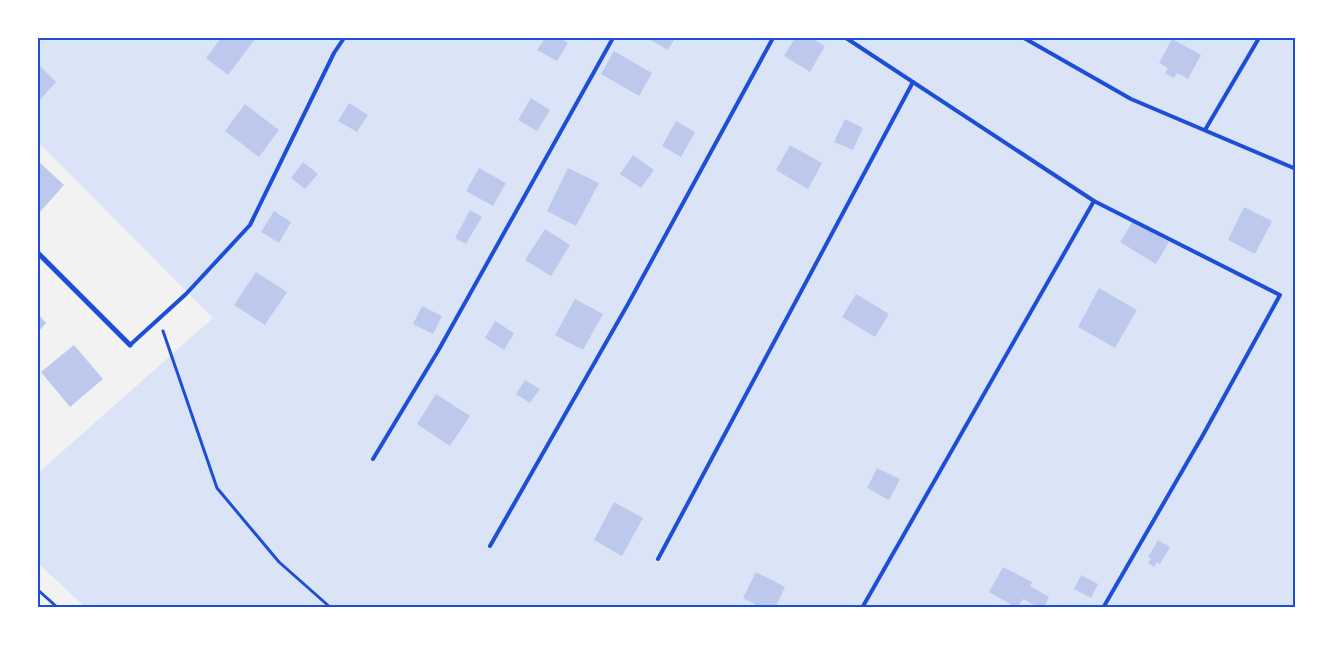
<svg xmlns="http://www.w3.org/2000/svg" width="1333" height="645" font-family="'Nunito Sans',sans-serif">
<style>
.green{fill:#dbe4f7}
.building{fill:#bdc9ec}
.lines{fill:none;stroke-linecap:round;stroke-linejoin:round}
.path{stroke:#1d4ed8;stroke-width:3}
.service{stroke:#1d4ed8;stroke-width:4}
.minor{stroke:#1d4ed8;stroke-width:5}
.neatline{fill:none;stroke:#1d4ed8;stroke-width:2}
</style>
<rect width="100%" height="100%" fill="#f2f2f2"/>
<path class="green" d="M38,38H1295V607H85L38,563V473L213,318L38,142Z"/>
<g class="building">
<path d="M221,38H256L228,75L206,58Z"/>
<path d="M545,38H560L568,43L557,61L537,50Z"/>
<path d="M647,38H675L668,50Z"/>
<path d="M795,38H811L825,46L810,72L784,56Z"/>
<path d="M1172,39L1201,55L1188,79L1177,73L1174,78L1165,73L1168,68L1159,63Z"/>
<path d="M614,51L652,73L639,96L601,74Z"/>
<path d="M38,64L56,82L38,102Z"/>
<path d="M531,98L550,110L537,131L518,120Z"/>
<path d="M349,103L368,115L357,132L338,121Z"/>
<path d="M245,104L279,130L259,157L225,131Z"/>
<path d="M845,119L863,128L853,150L834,142Z"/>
<path d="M676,121L695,132L681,157L662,146Z"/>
<path d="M790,145L822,163L808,189L776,170Z"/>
<path d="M633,155L654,170L641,188L620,174Z"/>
<path d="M38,161L64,185L39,213L38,211Z"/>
<path d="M303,162L318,174L305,189L291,178Z"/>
<path d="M479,168L506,183L493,206L466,191Z"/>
<path d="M568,168L599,183L576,226L547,211Z"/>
<path d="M1244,207L1272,221L1255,254L1228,240Z"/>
<path d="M470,210L482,217L466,244L455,238Z"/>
<path d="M274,211L291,222L279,243L261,232Z"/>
<path d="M1133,221L1169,242L1156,264L1120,242Z"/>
<path d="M545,229L570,245L551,276L525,260Z"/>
<path d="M256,272L287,292L265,325L234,305Z"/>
<path d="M1099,288L1137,310L1115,348L1078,327Z"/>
<path d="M856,294L889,314L875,337L842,317Z"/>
<path d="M575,299L603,314L583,350L555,335Z"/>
<path d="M422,306L442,316L433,334L413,324Z"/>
<path d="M38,314L46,323L38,332Z"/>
<path d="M495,321L514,333L504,350L485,338Z"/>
<path d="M74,345L103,379L70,407L41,372Z"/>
<path d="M525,380L540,389L530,403L516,394Z"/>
<path d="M436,394L470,416L450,446L417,424Z"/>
<path d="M877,468L900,479L889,500L867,488Z"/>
<path d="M614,502L643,518L622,556L594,540Z"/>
<path d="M1158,540L1170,547L1160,564L1157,562L1154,567L1148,563L1151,559L1148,557Z"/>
<path d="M1003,567L1032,582L1030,586L1049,597L1044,608H1040L1023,599L1017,608L989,592Z"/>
<path d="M756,572L785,587L775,608H762L743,598Z"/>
<path d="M1081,575L1098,584L1091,598L1074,589Z"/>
</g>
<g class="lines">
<g class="path">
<path d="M163,331L217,488L279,562L331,608"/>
<path d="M38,590L58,608"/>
</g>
<g class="service">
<path d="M846,38L1094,201L1280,295L1203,435L1103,608"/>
<path d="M1024,38L1131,99L1296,169"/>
<path d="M1205,130L1259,38"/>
<path d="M130,345L186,294L250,225L334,53L344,38"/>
<path d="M373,459L438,351L613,38"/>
<path d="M490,546L628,304L773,38"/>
<path d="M658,559L913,82"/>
<path d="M862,608L1094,201"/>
</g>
<path class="minor" d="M38,253L130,345"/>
</g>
<rect width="1333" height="645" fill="none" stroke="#ffffff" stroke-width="78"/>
<rect x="39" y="39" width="1255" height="567" class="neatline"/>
</svg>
